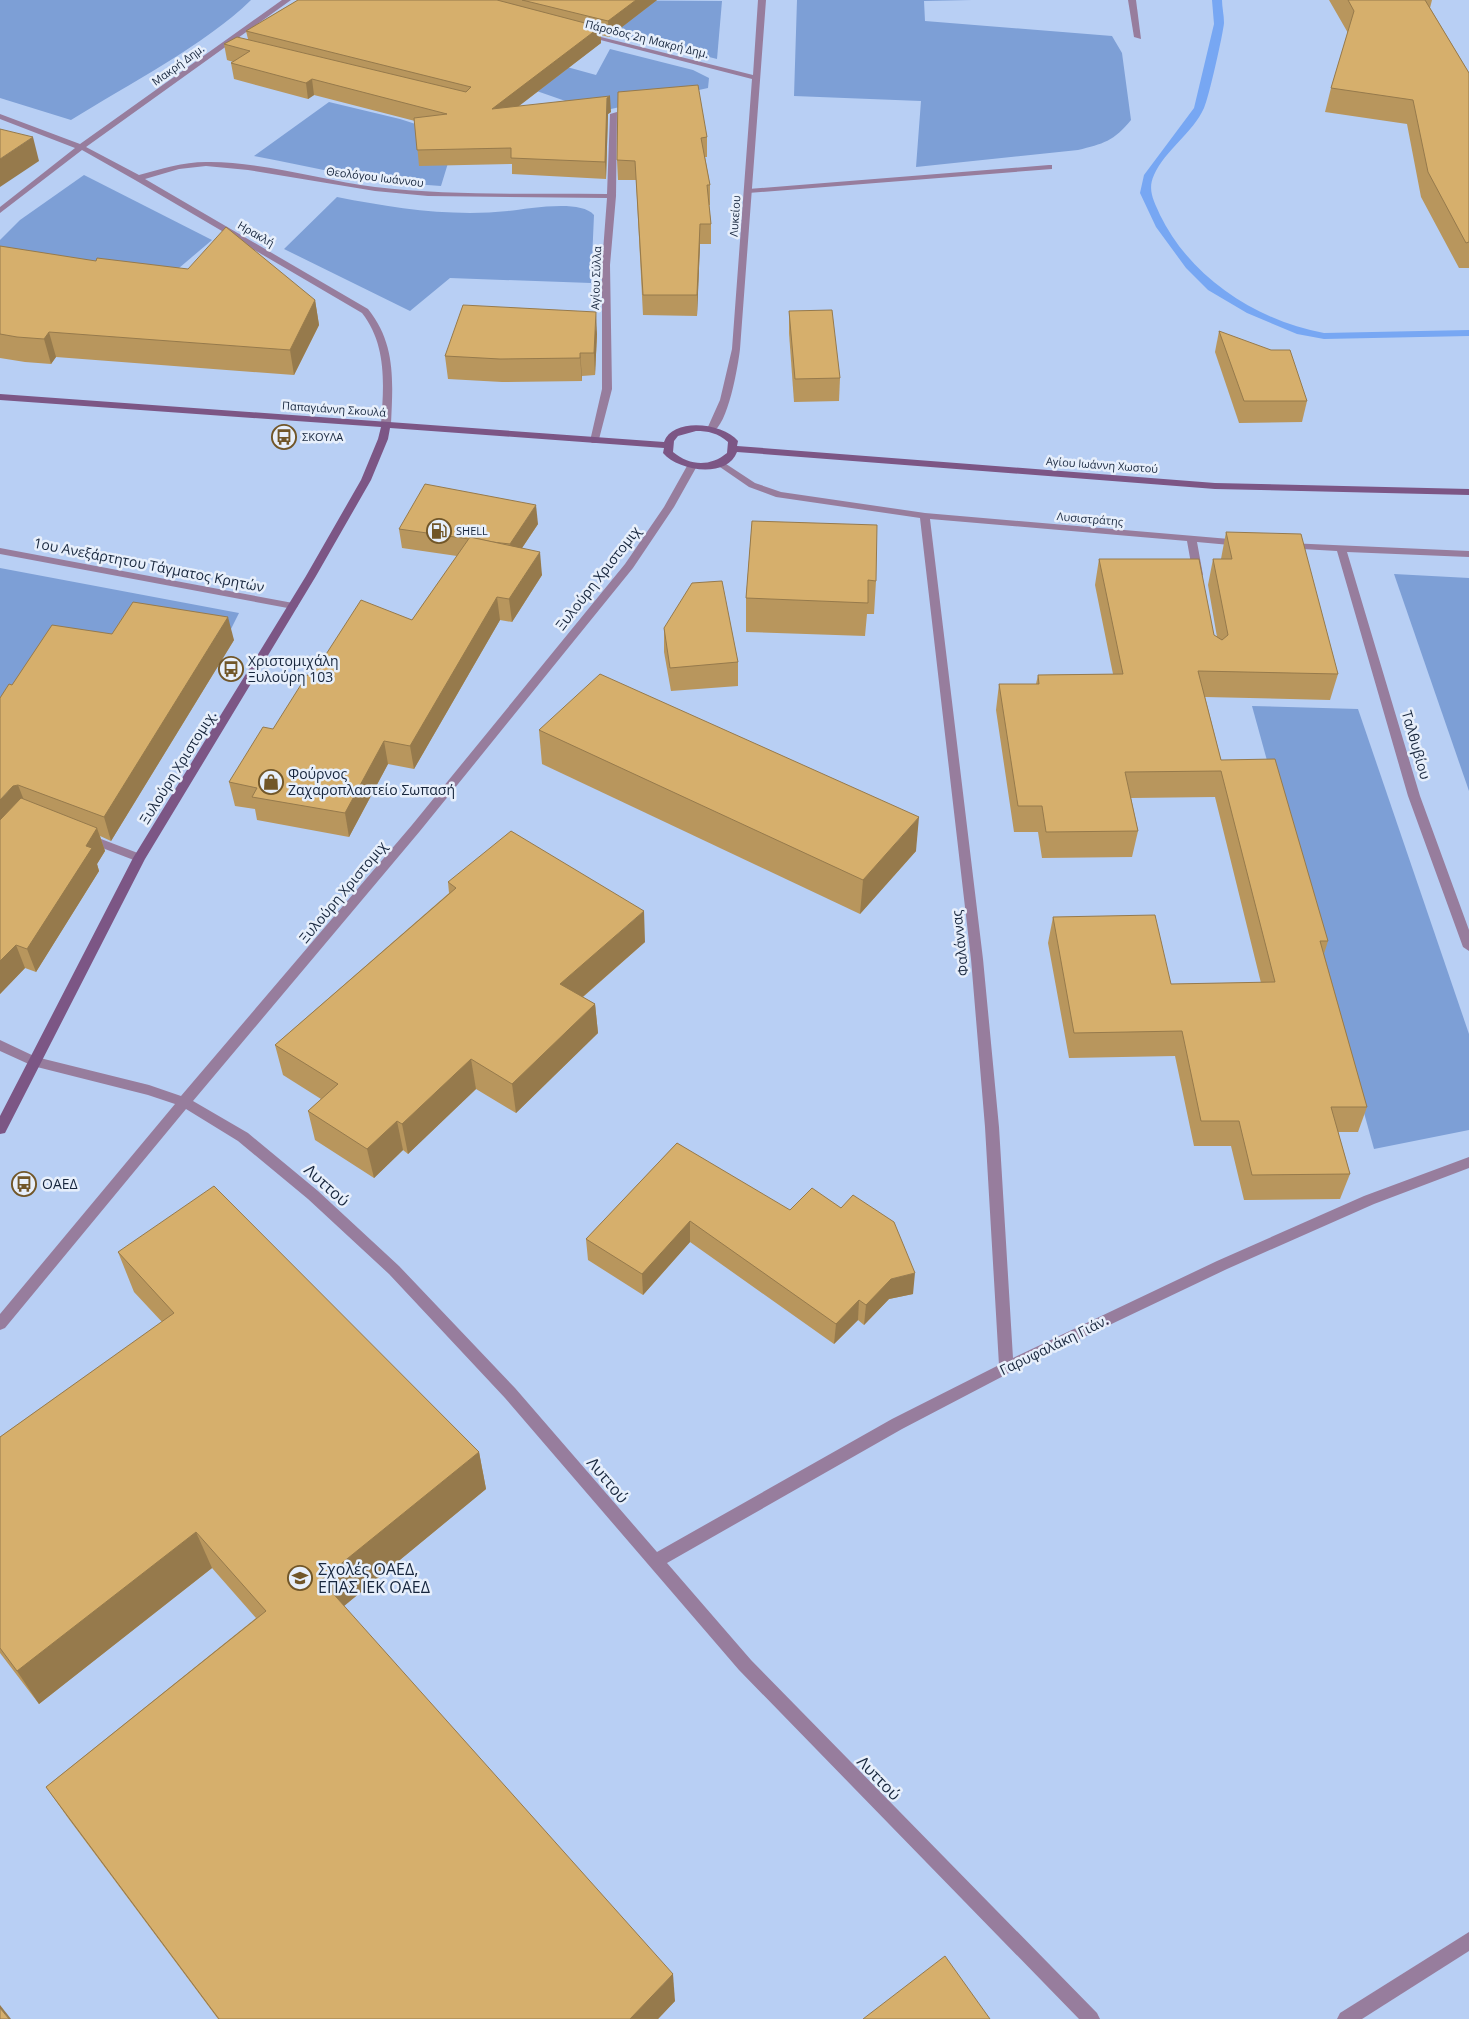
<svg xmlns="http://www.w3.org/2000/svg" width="1469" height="2019" font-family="'Open Sans',sans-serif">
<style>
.green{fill:#7d9fd6}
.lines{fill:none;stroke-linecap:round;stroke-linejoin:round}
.stream{fill:#77a7f3;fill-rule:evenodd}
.lane{fill:#977d9d;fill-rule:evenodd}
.street{fill:#977d9d;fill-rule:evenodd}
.secondary{fill:#7c5685;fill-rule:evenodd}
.wall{fill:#b8965d}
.shaded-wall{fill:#967a4c}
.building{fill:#d6af6c;stroke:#967a4c}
.labels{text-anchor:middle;stroke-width:5;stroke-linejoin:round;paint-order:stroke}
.far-street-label{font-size:11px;fill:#17263d;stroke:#e7effb}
.far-poi-label{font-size:11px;fill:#17263d;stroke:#e7effb;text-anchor:start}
.street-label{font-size:14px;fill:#17263d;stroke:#e7effb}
.poi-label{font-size:14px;fill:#17263d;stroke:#e7effb;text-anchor:start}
.near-street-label{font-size:16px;fill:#17263d;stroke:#e7effb}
.near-poi-label{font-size:16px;fill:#17263d;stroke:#e7effb;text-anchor:start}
</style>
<rect width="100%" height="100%" fill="#b8cff4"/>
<g class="green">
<path d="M0,0H251C205,45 127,85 71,120L0,98Z"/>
<path d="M539,0L722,1L717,59L606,31Z"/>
<path d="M797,0H972L924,1L925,21L1112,36L1122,53L1131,120C1114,141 1103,144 1078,150L916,167L921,101L794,96Z"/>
<path d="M610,49L693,70L709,78L708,88L597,112L479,71L509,51L596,75Z"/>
<path d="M329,102L400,119L456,137L441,186C378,183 316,168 254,156Z"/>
<path d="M84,175L212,240L179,268L0,264V240L20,220Z"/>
<path d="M337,197C393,208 451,217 508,211C529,209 580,199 594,215L591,283L450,278L410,311L284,249Z"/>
<path d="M0,568L239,613L229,633L0,717Z"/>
<path d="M1394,574L1469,578V791Z"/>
<path d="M1252,706L1358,709L1469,1034V1130L1374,1149Z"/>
</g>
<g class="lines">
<path class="stream" d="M1212,0H1222C1222,7 1224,15 1224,23C1223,34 1209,97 1204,108C1193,133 1165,150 1154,175C1147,190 1154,201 1160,215C1190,277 1257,321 1324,333L1469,330V336L1324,339L1297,334L1247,313L1208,290L1186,268L1156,227L1140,193L1144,175L1194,108L1214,24Z"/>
<path class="lane" d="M1049,165H1052V169L748,193L744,191L748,189Z"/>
<g class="street">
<path d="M282,0H291L86,147L139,175C161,169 183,162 206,162C259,161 322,180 375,187C452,196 530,193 607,194L610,114L617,112L616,196L610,265L612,389L598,443H592L590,441L602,389V265L607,198L428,196L375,191L248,170L206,166L179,169L145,179L368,309C396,344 393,381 391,424L386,427L381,424C384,385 387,345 362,313L135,180L82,150L0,213V207L75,148L0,119V114L80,144Z"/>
<path d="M758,0H766L740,349C738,366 728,426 712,432L707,429L720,400L732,349L752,79L581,35L585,33L753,75Z"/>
<path d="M1128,0H1136L1141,39L1134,37Z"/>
<path d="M720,460L755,483L781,492L925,513L1241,540L1246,543L1241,546L1197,542L1203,575L1198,578L1193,575L1187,541L930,519L983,959L999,1127L1013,1358L1217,1261L1364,1196L1469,1157V1168L1374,1204L1227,1269L1011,1372L902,1429L667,1563L751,1660L1097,2013L1100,2019H1079L739,1670L505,1398L389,1274L308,1199L238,1141L186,1109L5,1328L0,1330V1314L175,1104L148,1095L33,1066L0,1051V1040L36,1057L149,1085L181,1096L412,825L625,564L664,507L687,466L692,463L697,466L674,507L633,568L420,831L193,1101L248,1133L318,1191L399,1266L515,1388L657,1552L892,1419L999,1365L985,1127L971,959L920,518L776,497L749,487L717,465V461Z"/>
<path d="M1288,543L1469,551V557L1347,552L1420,796L1469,930V951L1463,947L1408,796L1337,551L1284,548L1283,546Z"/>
<path d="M0,548L293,603L298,606L293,609L0,554Z"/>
<path d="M88,834L143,855L145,858L139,862L84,841L82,838L84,835Z"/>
<path d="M1469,1932V1951L1362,2019H1337L1340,2013Z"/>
</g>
<path class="secondary" d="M0,394L664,442C673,417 723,423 738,441L737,446L1215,483L1469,489V495L1215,489L737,452C727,479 678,471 663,453L664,448L390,428L388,439L371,480L316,576L145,859L5,1133L0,1134V1116L133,858L306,576L361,480L378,439L381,427L0,400ZM696,431C708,431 718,433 728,442L727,453C710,467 690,466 673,452L674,441L678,436Z"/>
</g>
<g class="wall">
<path d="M298,0H657L609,37L601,35V43L519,106L611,112L608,114L606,179L512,174V164L419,166L415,121L314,95L308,99L234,79L231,63L233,62L227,60L224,44L248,39L246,31Z"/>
<path d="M1329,0H1432L1430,8L1469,73V268H1459L1421,197L1407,124L1325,112L1331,88L1348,33Z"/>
<path d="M618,92L707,137V157H705L710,185V205H709L711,224V244H700L697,316L643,315L636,180H618L617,160Z"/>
<path d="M0,246L315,300L319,325L294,375L56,357L51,364L25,362L0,358Z"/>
<path d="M789,311L840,378L839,401L794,402L789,333Z"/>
<path d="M1219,331L1307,401L1302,422L1239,423L1215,352Z"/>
<path d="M597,334L595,375L582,376V381L502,382L448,379L445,356Z"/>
<path d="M752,521L876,581L874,614H867L865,636L746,632V598Z"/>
<path d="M538,524L522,548L542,575L512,622L500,620L414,769L388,764L349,837L257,820L255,809L235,806L229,782L273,729L312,676L412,620L457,556L402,548L399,529Z"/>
<path d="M1226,532L1338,674L1330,700L1205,697L1221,760L1328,941L1324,954L1367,1107L1358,1132H1338L1350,1174L1340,1199L1244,1200L1231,1146H1194L1175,1056L1069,1058L1048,943L1053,917L1171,984L1261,983L1215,797L1131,798L1138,831L1132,857L1042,858L1038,832H1014L996,710L999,684H1036L1038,675L1113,674L1095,585L1099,559L1217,637L1208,585L1213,559H1221Z"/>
<path d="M664,628L738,662V686L671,691L664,652Z"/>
<path d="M112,634L234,640L111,841L100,836L105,851L97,864L99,871L36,972L25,968L0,994L12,685Z"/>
<path d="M539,730L916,851L860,914L542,764Z"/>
<path d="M448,882L645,942L583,997L595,1004L598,1033L516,1113L476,1089L408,1154L403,1150L374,1178L315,1140L308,1111L321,1099L283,1075L275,1045L449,893Z"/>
<path d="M677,1143L913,1294L889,1299L864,1325L858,1320L834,1344L690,1242L643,1295L588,1260L586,1239Z"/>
<path d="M118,1252L479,1452L486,1489L344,1606L675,2001L658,2019H218L68,1818L46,1787L256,1618L212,1568L39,1704L0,1653V1437L162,1322L134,1292Z"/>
</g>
<g class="shaded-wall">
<path d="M636,0H657L609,37L608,21Z"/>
<path d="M600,27L601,43L494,125L492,109Z"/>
<path d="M312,79L314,95L308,99L306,83Z"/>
<path d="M610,96L611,112L608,114L606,179L605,162L607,98Z"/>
<path d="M33,137L39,161L0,187V159Z"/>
<path d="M700,224V244L697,316V295Z"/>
<path d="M315,300L319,325L294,375L290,350Z"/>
<path d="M596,312L597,334L595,375L594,353Z"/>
<path d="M49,332L56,357L51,364L44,339Z"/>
<path d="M580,353L582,376V381L580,358Z"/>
<path d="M536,505L538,524L512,563L510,544Z"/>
<path d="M540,552L542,575L512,622L509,599Z"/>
<path d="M497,597L500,620L414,769L410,746Z"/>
<path d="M228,617L234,640L111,841L104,817Z"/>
<path d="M384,741L388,764L349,837L345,813Z"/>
<path d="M18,785L27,808L0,833V800L13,786Z"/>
<path d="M919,817L916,851L860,914L863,880Z"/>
<path d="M97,828L105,851L97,864L99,871L36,972L27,949L86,846Z"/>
<path d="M644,911L645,942L563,1014L560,984Z"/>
<path d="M16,945L25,968L0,994V961Z"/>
<path d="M595,1004L598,1033L516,1113L512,1084Z"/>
<path d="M471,1059L476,1089L408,1154L402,1124Z"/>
<path d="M397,1121L403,1150L374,1178L367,1149Z"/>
<path d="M690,1221V1242L643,1295L642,1274Z"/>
<path d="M915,1273L913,1294L889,1299L864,1325L866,1305L891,1279Z"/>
<path d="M859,1300L858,1320L834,1344L836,1324Z"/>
<path d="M479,1452L486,1489L333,1615L321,1580Z"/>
<path d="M196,1532L212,1568L39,1704L17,1671Z"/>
<path d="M673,1974L675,2001L658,2019H630Z"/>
<path d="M0,2005L11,2019H9L0,2008Z"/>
</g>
<g class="building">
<path d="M298,0H497L600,27L492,109L610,96L607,98L605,162L511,158V148L417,150L414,118L447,114L312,79L306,83L231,63L250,51L224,44L237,37L466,92L471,87L246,31Z"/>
<path d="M522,0H636L608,21Z"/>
<path d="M1348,0H1425L1469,73V242L1466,243L1428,172L1413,100L1331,88L1354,11Z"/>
<path d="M698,85L707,137L701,138L710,185H707L711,224H700L697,295H643L635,161L617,160L618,92Z"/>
<path d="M0,129L33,137L0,159Z"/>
<path d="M226,227L315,300L290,350L49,332L44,339L17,337L0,334V246L96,261L97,258L188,269Z"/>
<path d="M463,305L596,312L594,353H580V358L500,359L445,356Z"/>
<path d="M832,310L840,378L795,379L789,311Z"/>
<path d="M1219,331L1271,350H1290L1307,401H1244Z"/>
<path d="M425,484L536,505L510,544L492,542L470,537L469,539L399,529Z"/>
<path d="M752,521L877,525L876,581L868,580V603L746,598Z"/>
<path d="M1226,532L1301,534L1338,674L1198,671L1221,760L1275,759L1328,941H1320L1367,1107H1331L1350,1174L1252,1175L1239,1121H1201L1182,1031L1074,1033L1053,917L1155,915L1171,984L1275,982L1221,771L1125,772L1138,831L1046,832L1042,806H1018L999,684H1039L1038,675L1123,674L1099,559H1199L1214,635L1222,640L1228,635L1213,559H1232Z"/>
<path d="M470,537L540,552L509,599L497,597L410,746L384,741L345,813L252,797L257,788L229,782L263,727L273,729L307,675L312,676L361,600L412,620Z"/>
<path d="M722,581L738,662L670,668L664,628L692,583Z"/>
<path d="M133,602L228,617L104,817L18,785L13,786L0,800V698L9,684L12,685L52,625L112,634Z"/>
<path d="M600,674L919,817L863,880L539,730Z"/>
<path d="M21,798L97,828L86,846L92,848L27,949L16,945L0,961V820Z"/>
<path d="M511,831L644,911L560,984L595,1004L512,1084L471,1059L402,1124L397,1121L367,1149L308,1111L338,1084L275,1045L456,888L448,882Z"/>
<path d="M677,1143L790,1210L812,1188L841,1208L853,1195L894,1222L915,1273L891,1279L866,1305L859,1300L836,1324L690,1221L642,1274L586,1239Z"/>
<path d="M214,1186L479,1452L321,1580L673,1974L630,2019H219L46,1787L266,1611L196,1532L17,1671L0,1648V1437L174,1313L118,1252Z"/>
<path d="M945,1956L990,2019H863Z"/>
<path d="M0,2008L9,2019H0Z"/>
</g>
<defs>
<symbol id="bus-ring" viewBox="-11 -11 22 22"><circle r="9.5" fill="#e7effb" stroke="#715628" stroke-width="1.5"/><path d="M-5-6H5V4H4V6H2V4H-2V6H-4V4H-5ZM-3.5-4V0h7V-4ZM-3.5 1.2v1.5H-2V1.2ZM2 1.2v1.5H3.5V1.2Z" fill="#715628"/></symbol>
<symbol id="fuel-ring" viewBox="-11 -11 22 22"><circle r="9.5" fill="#e7effb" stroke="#715628" stroke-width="1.5"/><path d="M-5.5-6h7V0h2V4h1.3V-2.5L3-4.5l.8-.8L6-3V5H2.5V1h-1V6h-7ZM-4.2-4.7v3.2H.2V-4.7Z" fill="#715628"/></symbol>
<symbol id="shop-ring" viewBox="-11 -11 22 22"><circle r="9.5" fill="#e7effb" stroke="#715628" stroke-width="1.5"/><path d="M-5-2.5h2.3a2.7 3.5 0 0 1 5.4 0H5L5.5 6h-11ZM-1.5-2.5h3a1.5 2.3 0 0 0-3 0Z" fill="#715628"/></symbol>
<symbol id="university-ring" viewBox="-11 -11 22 22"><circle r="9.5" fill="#e7effb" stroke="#715628" stroke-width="1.5"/><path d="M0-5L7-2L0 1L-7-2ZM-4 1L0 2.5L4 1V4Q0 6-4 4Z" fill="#715628"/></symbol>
</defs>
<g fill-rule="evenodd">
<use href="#bus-ring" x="270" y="423" width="28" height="28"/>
<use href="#fuel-ring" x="425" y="517" width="28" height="28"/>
<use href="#bus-ring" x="217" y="655" width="28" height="28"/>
<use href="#shop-ring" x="257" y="768" width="28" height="28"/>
<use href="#bus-ring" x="10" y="1170" width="28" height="28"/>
<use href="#university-ring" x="286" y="1564" width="28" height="28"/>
</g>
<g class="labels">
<g class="far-street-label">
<text transform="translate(647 39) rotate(14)" y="4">Πάροδος 2η Μακρή Δημ.</text>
<text transform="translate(178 65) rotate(-36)" y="4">Μακρή Δημ.</text>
<text transform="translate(375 177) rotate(7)" y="4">Θεολόγου Ιωάννου</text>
<text transform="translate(735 216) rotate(-86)" y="4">Λυκείου</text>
<text transform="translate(256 234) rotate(30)" y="4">Ηρακλή</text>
<text transform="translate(596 278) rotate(-88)" y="4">Αγίου Σύλλα</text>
<text transform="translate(334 409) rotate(4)" y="4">Παπαγιάννη Σκουλά</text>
<text transform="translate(1102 465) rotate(4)" y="4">Αγίου Ιωάννη Χωστού</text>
<text transform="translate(1090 519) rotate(5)" y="4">Λυσιστράτης</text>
</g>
<g class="far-poi-label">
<text x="302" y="441">ΣΚΟΥΛΑ</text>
<text x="456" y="535">SHELL</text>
</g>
<g class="street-label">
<text transform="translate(149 565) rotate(11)" y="5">1ου Ανεξάρτητου Τάγματος Κρητών</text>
<text transform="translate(598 578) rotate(-52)" y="5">Ξυλούρη Χριστομιχ</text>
<text transform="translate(1416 745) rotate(74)" y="5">Ταλθυβίου</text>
<text transform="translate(178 767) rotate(-58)" y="5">Ξυλούρη Χριστομιχ.</text>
<text transform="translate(343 892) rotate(-50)" y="5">Ξυλούρη Χριστομιχ</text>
<text transform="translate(960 943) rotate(-96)" y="5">Φαλάννας</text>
<text transform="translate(1054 1345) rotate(-26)" y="5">Γαρυφαλάκη Γιάν.</text>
</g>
<g class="poi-label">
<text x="248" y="666">Χριστομιχάλη<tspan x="248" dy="16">Ξυλούρη 103</tspan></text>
<text x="288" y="779">Φούρνος<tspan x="288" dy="16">Ζαχαροπλαστείο Σωπασή</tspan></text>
<text x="42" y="1189">ΟΑΕΔ</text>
</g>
<g class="near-street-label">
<text transform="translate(327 1185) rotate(42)" y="6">Λυττού</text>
<text transform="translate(608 1480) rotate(50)" y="6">Λυττού</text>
<text transform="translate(879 1778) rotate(46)" y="6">Λυττού</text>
</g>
<g class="near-poi-label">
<text x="318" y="1575">Σχολές ΟΑΕΔ,<tspan x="318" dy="18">ΕΠΑΣ ΙΕΚ ΟΑΕΔ</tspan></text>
</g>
</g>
</svg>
